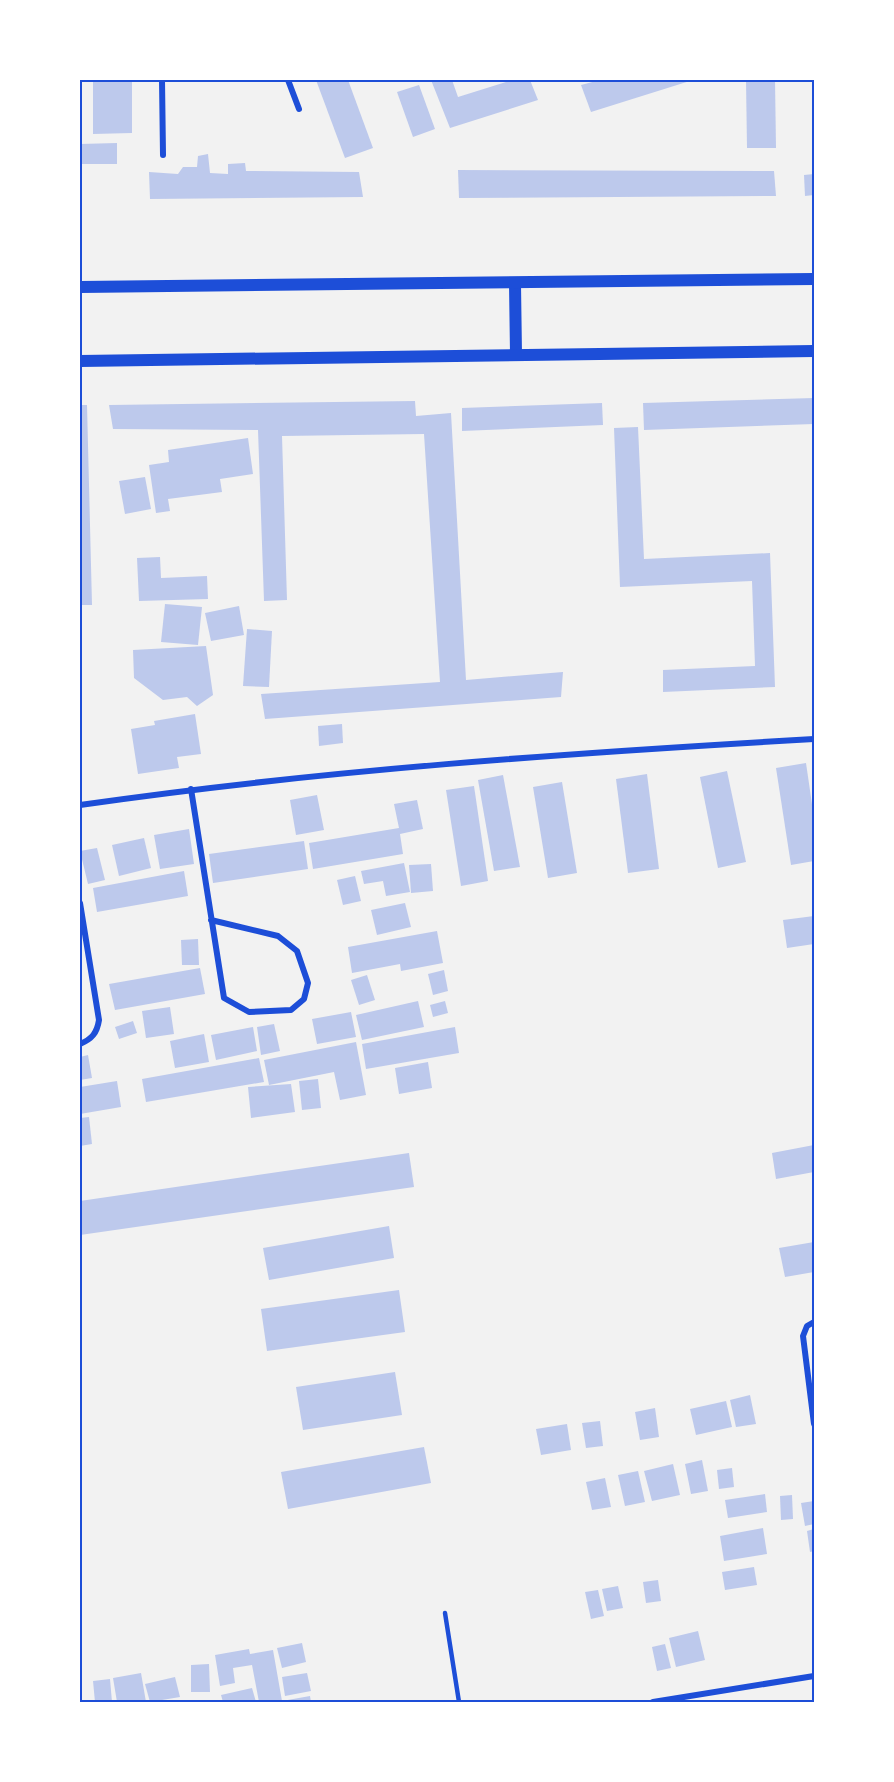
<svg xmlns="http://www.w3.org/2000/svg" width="894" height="1782" font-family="'Golos Text',sans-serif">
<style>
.building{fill:#bdc9ec}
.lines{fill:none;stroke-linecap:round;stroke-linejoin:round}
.service{stroke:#1d4ed8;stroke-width:4.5}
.minor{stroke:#1d4ed8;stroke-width:6}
.secondary{stroke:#1d4ed8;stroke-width:12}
.neatline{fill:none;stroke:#1d4ed8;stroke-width:2}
</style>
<rect width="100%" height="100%" fill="#f2f2f2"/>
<g class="building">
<path d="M93,80H132V133L93,134Z"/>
<path d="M316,80H348L373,148L345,158Z"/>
<path d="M431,80H452L458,97L512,80H530L538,100L450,128Z"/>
<path d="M600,80H693L591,112L581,85Z"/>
<path d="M746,80H775L776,148H747Z"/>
<path d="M419,85L435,129L413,137L397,92Z"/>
<path d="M117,143V164H80V144Z"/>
<path d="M208,154L210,173L228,174V164L245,163L246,171L359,172L363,197L150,199L149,172L178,174L183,167H197L198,156Z"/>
<path d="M458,170L774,171L776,196L459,198Z"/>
<path d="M814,174V195L805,196L804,175Z"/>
<path d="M814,398V424L644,430L643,403Z"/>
<path d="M415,401L416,416L451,413L466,680L563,672L561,697L265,719L261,694L440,682L424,434L282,436L287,600L264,601L258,430L113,429L109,405Z"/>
<path d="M602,403L603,425L462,431V408Z"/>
<path d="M80,405H87L92,605H80Z"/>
<path d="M638,427L644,559L770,553L775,687L663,692V670L755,666L752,581L620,587L614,428Z"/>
<path d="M248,438L253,474L220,479L222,492L168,499L170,511L156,513L149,465L169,462L168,450Z"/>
<path d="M145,477L151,509L125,514L119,481Z"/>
<path d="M160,557L161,578L207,576L208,599L139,601L137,558Z"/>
<path d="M165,604L202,607L198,645L161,642Z"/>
<path d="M239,606L244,635L211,641L205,613Z"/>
<path d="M247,629L272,631L269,687L243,686Z"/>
<path d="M206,646L213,695L197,706L187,697L163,700L134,678L133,650Z"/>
<path d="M195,714L201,754L177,757L179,768L138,774L131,729L155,725L154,721Z"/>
<path d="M342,724L343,743L319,746L318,726Z"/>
<path d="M806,763L814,818V861L791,865L776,768Z"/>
<path d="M727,771L746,862L718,868L700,777Z"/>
<path d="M647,774L659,869L628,873L616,779Z"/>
<path d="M503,775L520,867L494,871L478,780Z"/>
<path d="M562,782L577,873L548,878L533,787Z"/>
<path d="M474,786L488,881L461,886L446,790Z"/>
<path d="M317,795L324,830L296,835L290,800Z"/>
<path d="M417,800L423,829L400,834L403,854L313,869L309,843L399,828L394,804Z"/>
<path d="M189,829L194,864L160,869L154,835Z"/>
<path d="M144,838L151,868L119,876L112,845Z"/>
<path d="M304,841L308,869L213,883L209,854Z"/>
<path d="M97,848L105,880L88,884L80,851Z"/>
<path d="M404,863L410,892L386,896L383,881L364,884L361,871Z"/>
<path d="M431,864L433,891L411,893L409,865Z"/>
<path d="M184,871L188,896L97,912L93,888Z"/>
<path d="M355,876L361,901L343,905L337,880Z"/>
<path d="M405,903L411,927L377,935L371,910Z"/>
<path d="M814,916V944L787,948L783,920Z"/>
<path d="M437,931L443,963L401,971L400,964L352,973L348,947Z"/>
<path d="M198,939L199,965H182L181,940Z"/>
<path d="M200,968L205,994L115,1010L109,984Z"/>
<path d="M444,970L448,991L433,995L428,974Z"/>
<path d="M367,975L375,1000L359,1005L351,980Z"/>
<path d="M418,1001L424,1027L362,1040L356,1015Z"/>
<path d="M445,1001L448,1013L433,1017L430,1005Z"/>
<path d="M170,1007L174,1034L146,1038L142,1011Z"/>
<path d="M351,1012L356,1037L317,1044L312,1019Z"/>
<path d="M133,1021L137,1033L119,1039L115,1027Z"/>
<path d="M274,1024L280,1051L261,1055L257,1027Z"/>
<path d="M253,1027L257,1051L216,1060L211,1035Z"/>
<path d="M455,1027L459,1053L366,1069L362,1044Z"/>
<path d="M204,1034L209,1062L175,1068L170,1041Z"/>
<path d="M356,1042L366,1095L340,1100L334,1072L269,1085L264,1060Z"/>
<path d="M88,1055L92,1078L80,1080V1057Z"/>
<path d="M259,1058L264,1082L146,1102L142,1079Z"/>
<path d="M428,1062L432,1088L399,1094L395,1068Z"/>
<path d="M318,1079L321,1108L302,1110L299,1081Z"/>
<path d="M117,1081L121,1107L80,1114V1087Z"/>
<path d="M291,1084L295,1112L251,1118L248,1087Z"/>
<path d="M89,1117L92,1144L80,1146V1118Z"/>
<path d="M814,1145V1172L776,1179L772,1153Z"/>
<path d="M409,1153L414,1187L80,1235V1201Z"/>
<path d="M389,1226L394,1258L269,1280L263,1248Z"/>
<path d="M814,1242V1272L785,1277L779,1248Z"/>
<path d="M399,1290L405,1332L267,1351L261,1309Z"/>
<path d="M395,1372L402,1415L303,1430L296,1387Z"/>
<path d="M750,1395L756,1424L736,1427L730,1400Z"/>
<path d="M726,1401L732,1427L696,1435L690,1409Z"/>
<path d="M655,1408L659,1437L640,1440L635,1412Z"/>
<path d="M600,1421L603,1446L586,1448L582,1423Z"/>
<path d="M567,1424L571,1450L541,1455L536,1429Z"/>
<path d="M424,1447L431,1483L288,1509L281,1472Z"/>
<path d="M702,1460L708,1491L691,1494L685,1464Z"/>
<path d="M673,1464L680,1495L652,1501L644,1471Z"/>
<path d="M732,1468L734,1487L719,1489L717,1470Z"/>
<path d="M638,1471L645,1502L625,1506L618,1475Z"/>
<path d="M605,1478L611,1507L592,1510L586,1482Z"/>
<path d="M765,1494L767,1512L728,1518L725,1500Z"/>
<path d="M792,1495L793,1519L781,1520L780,1496Z"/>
<path d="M814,1501V1524L805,1526L801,1503Z"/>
<path d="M763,1528L767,1554L724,1561L720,1536Z"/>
<path d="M814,1529V1551L810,1552L807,1531Z"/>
<path d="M754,1567L757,1585L725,1590L722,1572Z"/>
<path d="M658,1580L661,1601L646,1603L643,1582Z"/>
<path d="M618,1586L623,1608L607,1611L602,1589Z"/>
<path d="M598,1590L604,1616L591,1619L585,1592Z"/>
<path d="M698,1631L705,1660L676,1667L669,1638Z"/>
<path d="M302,1643L306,1662L282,1668L277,1648Z"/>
<path d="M665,1644L671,1668L657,1671L652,1647Z"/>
<path d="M249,1649L250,1654L273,1650L282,1701L310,1696L311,1702H259L252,1665L233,1668L235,1683L220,1686L215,1655Z"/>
<path d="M209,1664L210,1692H191V1665Z"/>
<path d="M141,1673L146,1702H117L113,1678Z"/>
<path d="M307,1673L311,1691L285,1696L282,1677Z"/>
<path d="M175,1677L180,1697L150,1702L145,1684Z"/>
<path d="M110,1679L112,1702H95L93,1681Z"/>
<path d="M252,1688L256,1702H223L221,1695Z"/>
</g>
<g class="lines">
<path class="service" d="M445,1613L459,1702"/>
<g class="minor">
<path d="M162,80L163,155"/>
<path d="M288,80L299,109"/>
<path d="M191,789L224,998L249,1012L291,1010L304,999L308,983L297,951L278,936L211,920"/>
<path d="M80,805C323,770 569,753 814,739"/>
<path d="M80,903L99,1020C97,1033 92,1039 80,1044"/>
<path d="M814,1322L807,1326L803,1336L814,1424"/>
<path d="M653,1702L814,1676"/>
</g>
<g class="secondary">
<path d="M515,284L516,354"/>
<path d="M80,287L814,279"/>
<path d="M80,361L814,351"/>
</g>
</g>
<rect width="894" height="1782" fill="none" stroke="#ffffff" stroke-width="162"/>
<rect x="81" y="81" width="732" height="1620" class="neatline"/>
</svg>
